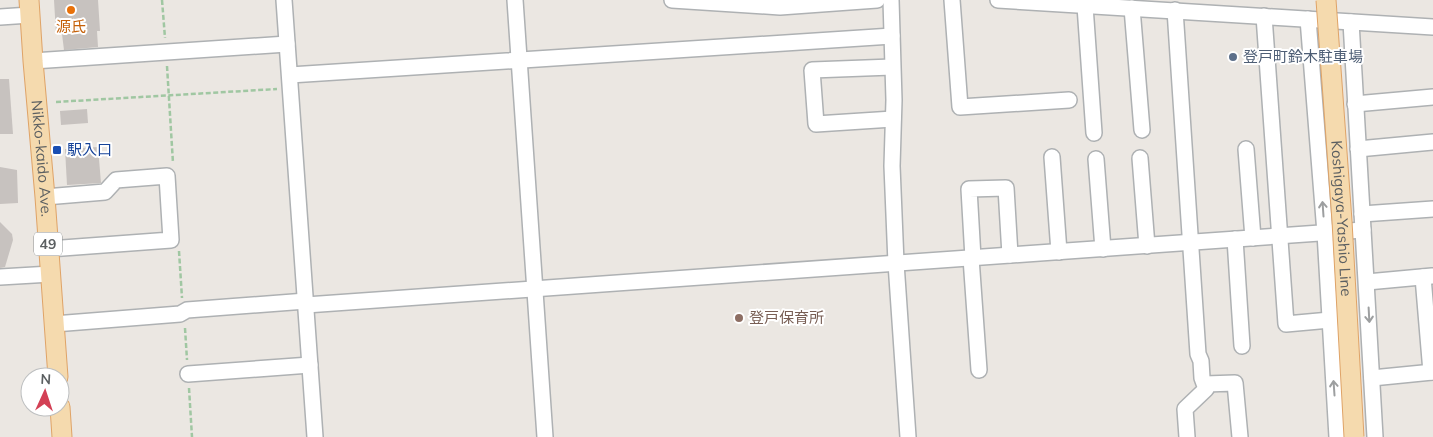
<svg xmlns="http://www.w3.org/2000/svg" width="1433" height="437" font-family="Mulish,'Noto Sans JP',sans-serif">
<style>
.building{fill:#c7c2bf}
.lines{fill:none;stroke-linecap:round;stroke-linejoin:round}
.minor-casing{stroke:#aeb1b3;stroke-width:18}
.major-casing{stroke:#dfa367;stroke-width:21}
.path{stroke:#a0c7a2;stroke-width:2.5;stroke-dasharray:5 2.5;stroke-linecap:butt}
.minor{stroke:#fff;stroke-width:15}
.major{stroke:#f5daae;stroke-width:19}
.major-bridge-casing{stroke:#dfa367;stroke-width:21;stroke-linecap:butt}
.major-bridge{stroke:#f5daae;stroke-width:19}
.oneway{stroke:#9d9fa0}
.food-dot{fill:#e8710a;stroke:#fff;stroke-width:2}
.service-dot{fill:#5c6f8a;stroke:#fff;stroke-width:2}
.transit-dot{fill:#1a4fb4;stroke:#fff;stroke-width:2}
.education-dot{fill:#8d6e63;stroke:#fff;stroke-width:2}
.labels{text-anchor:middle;stroke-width:4;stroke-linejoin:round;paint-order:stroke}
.shield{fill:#fff;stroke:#8c8f90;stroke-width:1}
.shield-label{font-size:14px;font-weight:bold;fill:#5b5f61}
.food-label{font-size:15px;fill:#c56008;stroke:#fff}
.service-label{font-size:15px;fill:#4e5e75;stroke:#fff;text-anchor:start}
.transit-label{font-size:15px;fill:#164399;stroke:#fff;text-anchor:start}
.street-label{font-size:15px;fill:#5b5f61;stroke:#fff}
.education-label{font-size:15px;fill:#785e54;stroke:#fff;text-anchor:start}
</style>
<rect width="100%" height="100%" fill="#ebe7e2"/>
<g class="building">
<path d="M54,0H98L100,31H97L98,47L64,50L62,34H56Z"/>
<path d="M0,79H9L13,134H0Z"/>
<path d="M87,109L88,123L61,125L60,111Z"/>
<path d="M98,147L101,183L67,185L65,149Z"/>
<path d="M0,167L17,170L18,203L0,204Z"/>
<path d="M0,222L12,234L13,240L5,267L0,268Z"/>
</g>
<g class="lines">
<defs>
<g id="minor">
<path d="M284,0L315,437"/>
<path d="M515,0L545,437"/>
<path d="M672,0L780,7L877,0"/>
<path d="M891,0L894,100L892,166L896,263L908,437"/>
<path d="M952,0L960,107L1069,100"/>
<path d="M998,0L1433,27"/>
<path d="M1085,6L1094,133"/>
<path d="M1132,8L1142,130"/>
<path d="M1175,10L1198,354L1201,361L1202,378L1206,389L1185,409L1187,437"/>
<path d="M1264,16L1286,324L1330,320"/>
<path d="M0,17L30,15"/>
<path d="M1308,19L1325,233L1337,437"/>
<path d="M1351,22L1375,437"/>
<path d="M33,61L287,44"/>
<path d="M892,67L812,70L816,124L893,119"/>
<path d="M290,75L892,36"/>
<path d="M1355,104L1433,97"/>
<path d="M1246,149L1253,238"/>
<path d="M1358,149L1433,142"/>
<path d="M1052,157L1059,252"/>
<path d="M1140,158L1147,246"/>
<path d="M1096,159L1103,249"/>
<path d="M45,197L105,192L116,180L167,176L171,240L49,249"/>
<path d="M1362,214L1433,209"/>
<path d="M1235,239L1242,346"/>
<path d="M971,258L979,370"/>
<path d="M973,258L969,189L1006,188L1010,255"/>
<path d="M0,277L51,274"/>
<path d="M1423,277L1431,372"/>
<path d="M1367,282L1432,276"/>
<path d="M306,305L1363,230"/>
<path d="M54,324L180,314L187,310L306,301"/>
<path d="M188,374L310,365"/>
<path d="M1372,378L1433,372"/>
<path d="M1205,384L1235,383L1240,437"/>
</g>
<g id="major">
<path id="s1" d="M29,0L33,61L45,197L58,377"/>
<path d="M60,407L62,437"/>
</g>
</defs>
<use href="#minor" class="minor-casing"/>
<use href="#major" class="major-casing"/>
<g class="path">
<path d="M162,0L165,38"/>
<path d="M167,66L173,163"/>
<path d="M56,102L277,89"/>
<path d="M179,251L182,298"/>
<path d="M185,328L187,360"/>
<path d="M189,388L192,437"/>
</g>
<use href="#minor" class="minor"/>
<use href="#major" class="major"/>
<defs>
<g id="major-bridge">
<path id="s2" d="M1326,0L1342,221L1354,437"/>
</g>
</defs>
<use href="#major-bridge" class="major-bridge-casing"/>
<use href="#major-bridge" class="major-bridge"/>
</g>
<defs><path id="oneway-shaft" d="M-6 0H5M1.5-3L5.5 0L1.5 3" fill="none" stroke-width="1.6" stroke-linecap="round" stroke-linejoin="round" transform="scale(1.25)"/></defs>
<g class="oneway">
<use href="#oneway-shaft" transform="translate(1323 209) rotate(-94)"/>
<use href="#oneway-shaft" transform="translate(1369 315) rotate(87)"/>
<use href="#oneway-shaft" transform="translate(1334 388) rotate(-94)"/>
</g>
<circle class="food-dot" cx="71" cy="10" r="5"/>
<circle class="service-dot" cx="1233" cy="57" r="5"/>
<rect class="transit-dot" x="52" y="145" width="10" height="10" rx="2.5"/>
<circle class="education-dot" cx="739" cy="318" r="5"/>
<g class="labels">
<rect class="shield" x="34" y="232.5" width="28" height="23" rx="4"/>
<g class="shield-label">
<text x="48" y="249">49</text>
</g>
<g class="food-label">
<text x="71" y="32">源氏</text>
</g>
<g class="service-label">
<text x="1243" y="62">登戸町鈴木駐車場</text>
</g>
<g class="transit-label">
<text x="67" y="155">駅入口</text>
</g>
<g class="street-label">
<text dy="5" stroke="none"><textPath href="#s1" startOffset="159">Nikko-kaido Ave.</textPath></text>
<text dy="5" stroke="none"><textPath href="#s2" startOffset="219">Koshigaya-Yashio Line</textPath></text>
</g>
<g class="education-label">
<text x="749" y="323">登戸保育所</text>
</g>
</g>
<g transform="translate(45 392) rotate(3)"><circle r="24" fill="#ffffff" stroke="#bdbfc0"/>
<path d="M0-4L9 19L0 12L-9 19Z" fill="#d34055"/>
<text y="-8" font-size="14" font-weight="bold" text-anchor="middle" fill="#5b5f61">N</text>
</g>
</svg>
